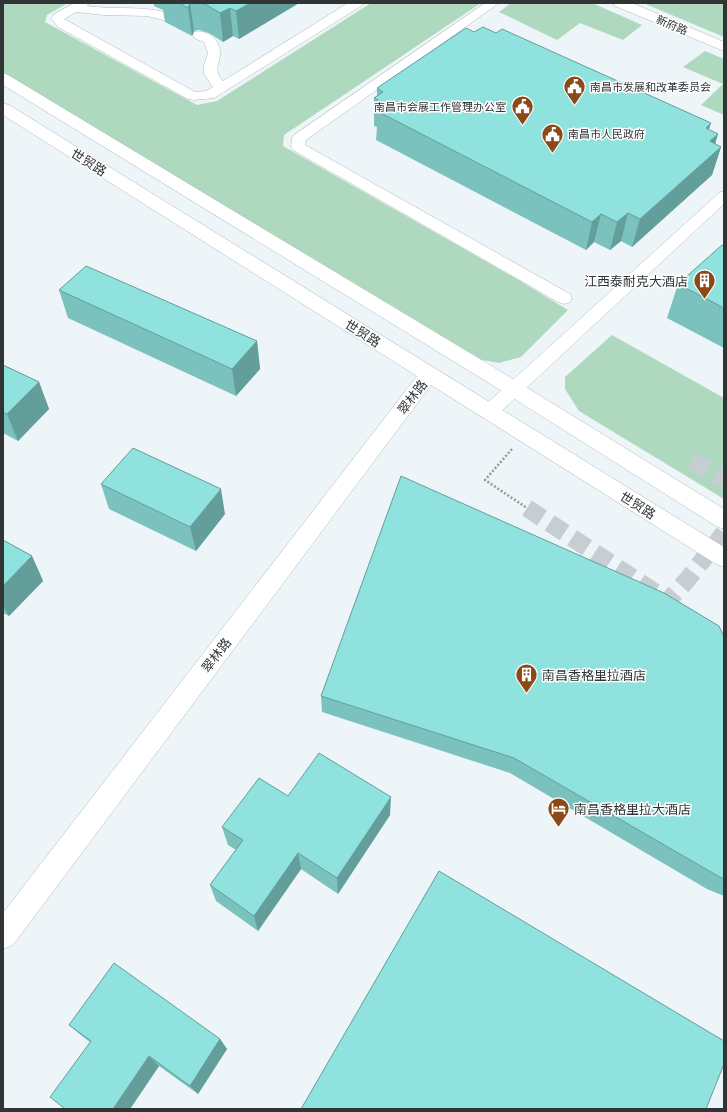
<svg xmlns="http://www.w3.org/2000/svg" width="727" height="1112" font-family="'Fira Sans','Noto Sans SC',sans-serif">
<style>
.green{fill:#afd9be}
.lines{fill:none;stroke-linecap:round;stroke-linejoin:round}
.street-tunnel{stroke:#c7ced2;stroke-width:18;stroke-dasharray:18 9;stroke-linecap:butt}
.street-casing{stroke:#b1b9bc;stroke-width:1}
.secondary-casing{stroke:#b1b9bc;stroke-width:1}
.path{stroke:#94999c;stroke-width:2.5;stroke-dasharray:2 2;stroke-linecap:butt}
.street{fill:#fff;fill-rule:evenodd}
.secondary{fill:#fff;fill-rule:evenodd}
.wall{fill:#7bc2bf}
.shaded-wall{fill:#649e9b}
.building{fill:#8fe2de;stroke:#649e9b}
.labels{text-anchor:middle;stroke-width:3;stroke-linejoin:round;paint-order:stroke}
.far-street-label{font-size:11px;fill:#313435;stroke:#fff}
.far-poi-label{font-size:11px;fill:#313435;stroke:#fff;text-anchor:start}
.street-label{font-size:13px;fill:#313435;stroke:#fff}
.poi-label{font-size:13px;fill:#313435;stroke:#fff;text-anchor:start}
</style>
<rect width="100%" height="100%" fill="#edf5f9"/>
<g class="green">
<path d="M3,3H68L47,15L45,22L197,105L217,101L371,3H481L284,135L283,146L515,278L568,310L521,357L499,363L482,360L3,74Z"/>
<path d="M511,3H592L642,25L623,40L580,23L557,40L499,12Z"/>
<path d="M643,3H724V37Z"/>
<path d="M705,51L724,59V115L701,105L723,84L683,67Z"/>
<path d="M612,335L724,398V499L579,411L565,389V377Z"/>
</g>
<g class="lines">
<g class="street-tunnel">
<path d="M692,461L724,480"/>
<path d="M527,508L668,601L687,580L724,533"/>
</g>
<defs>
<g id="street">
<path d="M74,3H89L87,6C115,10 144,5 171,14L173,17L171,20L167,21L147,16L104,15L76,12L64,19L195,92L206,91L213,87L204,74V65L208,53L204,42L194,38L193,35L194,32C207,29 221,40 220,54C220,60 216,66 218,73C218,76 221,78 223,81L348,3H363L361,6L214,98L193,100L188,99L58,27L51,18L53,15Z"/>
<path d="M485,3H499L306,140L305,145L570,294L572,298L570,302L564,304L558,302L293,150L291,147L292,138L294,135Z"/>
<path d="M724,191V204L495,417L489,419L483,417L480,412L483,407L719,193Z"/>
</g>
<g id="secondary">
<path d="M613,3H632L724,42V51L615,6Z"/>
<path d="M3,73L8,75L521,384L724,509V529L716,526L507,394L3,85Z"/>
<path d="M3,103L9,105L724,547V567L716,564L431,385L13,945L3,949V913L417,376L3,115Z"/>
</g>
</defs>
<use href="#street" class="street-casing"/>
<use href="#secondary" class="secondary-casing"/>
<path class="path" d="M512,449L485,480L527,508"/>
<use href="#street" class="street"/>
<use href="#secondary" class="secondary"/>
</g>
<g class="wall">
<path d="M154,3H299L239,39L233,36L223,42L209,33L199,30L194,31L192,36L165,22L163,10L154,6Z"/>
<path d="M377,88L709,130L718,134L715,144L721,147L712,175L632,247L621,241L610,250L594,242L586,250L376,140L377,127L374,126V98L377,96Z"/>
<path d="M724,246V348L667,318L678,284Z"/>
<path d="M59,290L257,341L260,369L236,396L68,318Z"/>
<path d="M3,365L39,382L49,409L18,441L3,433Z"/>
<path d="M101,484L225,514L196,551L109,509Z"/>
<path d="M3,540L32,556L43,581L9,616L3,613Z"/>
<path d="M724,637V896L707,889L510,773L322,712L321,696Z"/>
<path d="M288,796L390,815L338,894L301,869L258,931L216,901L210,885L236,850L228,845L222,827Z"/>
<path d="M69,1025L220,1039L227,1049L198,1094L159,1066L130,1109H65L90,1042L82,1036Z"/>
</g>
<g class="shaded-wall">
<path d="M190,3L194,31L192,36L188,8Z"/>
<path d="M250,3H299L239,39L236,11Z"/>
<path d="M230,8L233,36L223,42L220,13Z"/>
<path d="M711,123L702,152L706,128Z"/>
<path d="M718,134L712,154L721,147L712,175L632,247L640,219L710,141Z"/>
<path d="M628,213L621,241L610,250L617,222Z"/>
<path d="M601,214L594,242L586,250L592,222Z"/>
<path d="M257,341L260,369L236,396L232,369Z"/>
<path d="M39,382L49,409L18,441L7,414Z"/>
<path d="M221,489L225,514L196,551L190,527Z"/>
<path d="M32,556L43,581L9,616L3,606V586Z"/>
<path d="M391,797L390,815L338,894L337,878Z"/>
<path d="M298,853L301,869L258,931L254,916Z"/>
<path d="M220,1039L227,1049L198,1094L190,1086Z"/>
<path d="M149,1056L159,1066L130,1109H113Z"/>
</g>
<g class="building">
<path d="M179,3H190L188,8Z"/>
<path d="M200,3H250L236,11L230,8L220,13L205,4Z"/>
<path d="M483,27L496,33L502,29L711,123L706,128L718,134L710,141L721,147L640,219L628,213L617,222L601,214L592,222L377,111L387,104L374,98L383,92L377,88L466,28L474,32Z"/>
<path d="M722,245L724,246V308L678,284Z"/>
<path d="M86,266L257,341L232,369L59,290Z"/>
<path d="M3,365L39,382L7,414L3,412Z"/>
<path d="M133,448L221,489L190,527L101,484Z"/>
<path d="M401,476L664,593L719,626L724,637V879L718,876L514,758L321,696Z"/>
<path d="M3,540L32,556L3,586Z"/>
<path d="M319,753L391,797L337,878L298,853L254,916L210,885L243,840L222,827L259,778L288,796Z"/>
<path d="M439,871L724,1041V1064L706,1109H301Z"/>
<path d="M114,963L220,1039L190,1086L149,1056L113,1109H65L50,1097L91,1041L69,1025Z"/>
</g>
<defs>
<symbol id="civic-pin" viewBox="-11 -11 22 30"><path d="M0 17L-7.5 6A9.5 9.5 0 1 1 7.5 6Z" fill="#8b4917" stroke="#fff"/><path d="M-.6-6.5H3V-4.5H.6V-3L4-1V1h2V6H-6V1h2V-1L-.6-3ZM-1.2 2.5V6h2.4V2.5Z" fill="#fff"/></symbol>
<symbol id="building-pin" viewBox="-11 -11 22 30"><path d="M0 17L-7.5 6A9.5 9.5 0 1 1 7.5 6Z" fill="#8b4917" stroke="#fff"/><path d="M-4-6H4V6H1V3H-1V6H-4ZM-2.5-4.3h1.7v1.8h-1.7ZM.8-4.3h1.7v1.8H.8ZM-2.5-1h1.7V.8h-1.7ZM.8-1h1.7V.8H.8Z" fill="#fff"/></symbol>
<symbol id="hotel-pin" viewBox="-11 -11 22 30"><path d="M0 17L-7.5 6A9.5 9.5 0 1 1 7.5 6Z" fill="#8b4917" stroke="#fff"/><path d="M-6-4.5h1.5V1H6V5H4.5V3h-9V5H-6ZM-4 0a1.8 1.8 0 1 1 3.6 0ZM.5 0V-2.5h3Q6-2.5 6 0Z" fill="#fff"/></symbol>
</defs>
<g fill-rule="evenodd">
<use href="#civic-pin" x="562" y="74" width="25" height="34"/>
<use href="#civic-pin" x="510" y="94" width="25" height="34"/>
<use href="#civic-pin" x="540" y="122" width="25" height="34"/>
<use href="#building-pin" x="692" y="268" width="25" height="34"/>
<use href="#building-pin" x="514" y="662" width="25" height="34"/>
<use href="#hotel-pin" x="546" y="796" width="25" height="34"/>
</g>
<g class="labels">
<g class="far-street-label">
<text transform="translate(672 25) rotate(23)" y="4">新府路</text>
</g>
<g class="far-poi-label">
<text x="590" y="91">南昌市发展和改革委员会</text>
<text x="506" y="111" text-anchor="end">南昌市会展工作管理办公室</text>
<text x="568" y="138">南昌市人民政府</text>
</g>
<g class="street-label">
<text transform="translate(89 162) rotate(32)" y="5">世贸路</text>
<text transform="translate(363 333) rotate(32)" y="5">世贸路</text>
<text transform="translate(412 397) rotate(-53)" y="5">翠林路</text>
<text transform="translate(638 505) rotate(32)" y="5">世贸路</text>
<text transform="translate(216 655) rotate(-53)" y="5">翠林路</text>
</g>
<g class="poi-label">
<text x="688" y="286" text-anchor="end">江西泰耐克大酒店</text>
<text x="542" y="680">南昌香格里拉酒店</text>
<text x="574" y="814">南昌香格里拉大酒店</text>
</g>
</g>
<rect width="727" height="1112" fill="none" stroke="#313435" stroke-width="8"/>
</svg>
